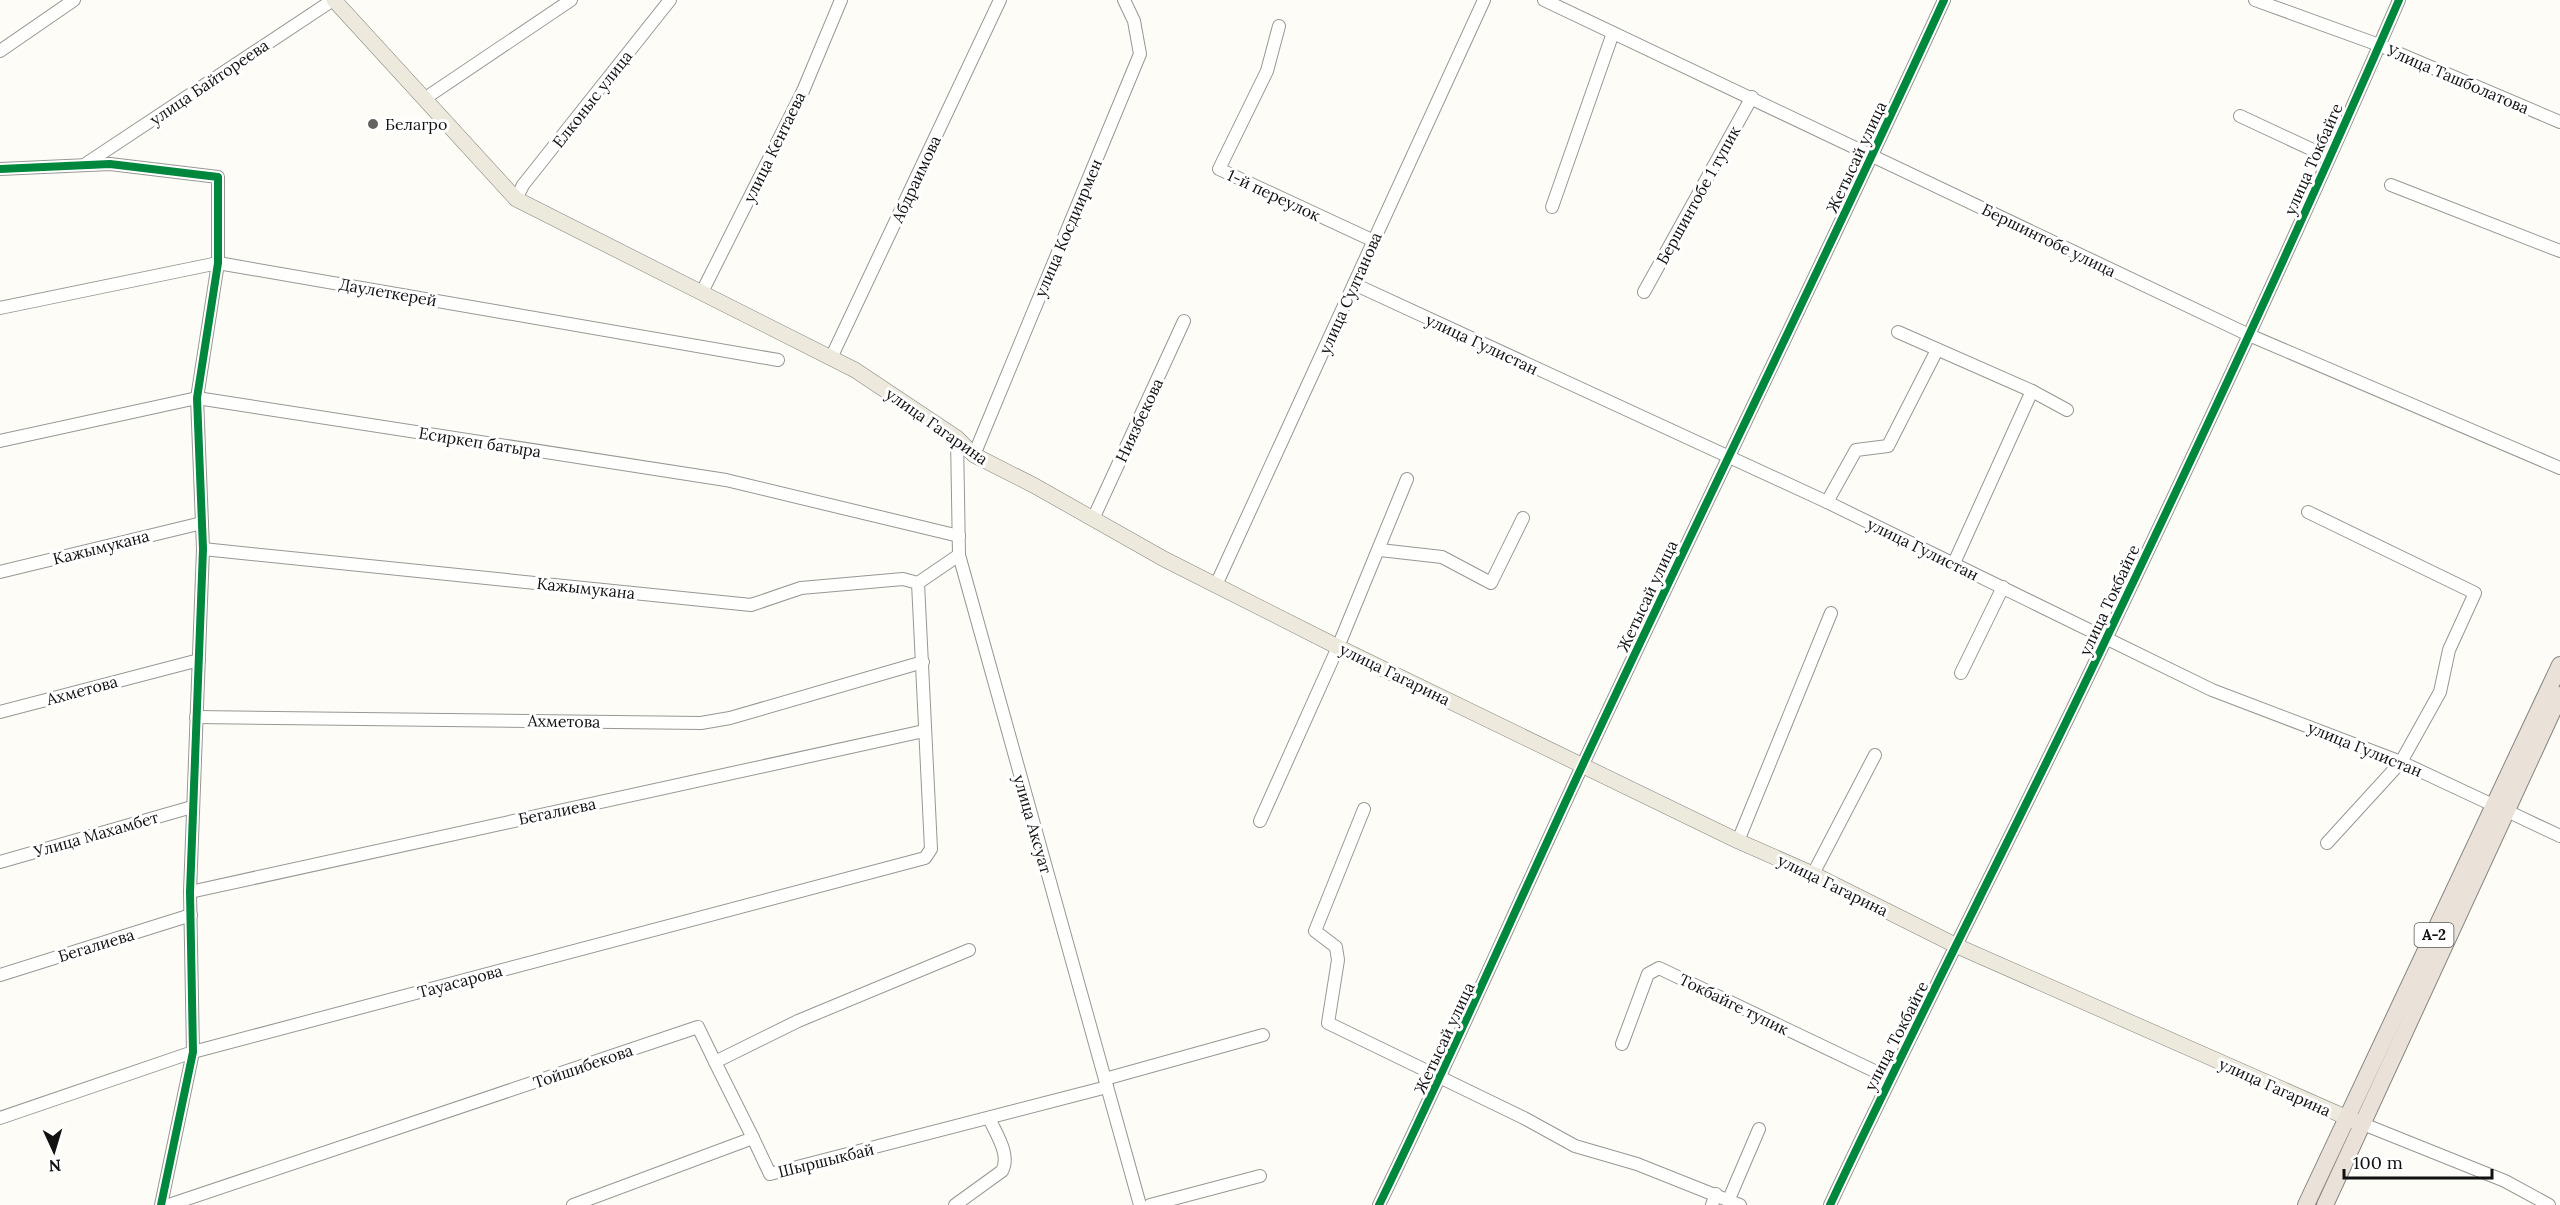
<svg xmlns="http://www.w3.org/2000/svg" width="2560" height="1205" font-family="Lora,serif">
<style>
.lines{fill:none;stroke-linecap:round;stroke-linejoin:round}
.minor-casing{stroke:#979795;stroke-width:14}
.major-casing{stroke:#858482;stroke-width:16}
.highway-casing{stroke:#858482;stroke-width:18}
.minor{stroke:#fffffe;stroke-width:12}
.major{stroke:#ede9dc;stroke-width:15}
.highway{stroke:#eae1d8;stroke-width:16}
.cycleway-casing{stroke:#fff;stroke-width:11}
.cycleway{stroke:#00873e;stroke-width:8}
.poi-dot{fill:#646362;stroke:#fff;stroke-width:2}
.labels{text-anchor:middle;stroke-width:6;stroke-linejoin:round;paint-order:stroke}
.shield{fill:#fff;stroke:#585858;stroke-width:1.5}
.shield-label{font-size:15px;font-weight:bold;fill:#111}
.street-label{font-size:16px;fill:#111;stroke:#fff}
.poi-label{font-size:16px;fill:#111;stroke:#fff;text-anchor:start}
</style>
<rect width="100%" height="100%" fill="#fdfcf7"/>
<g class="lines">
<defs>
<g id="minor">
<path d="M1544,0L2249,335L2560,468"/>
<path d="M2255,0L2379,45L2560,122"/>
<path d="M1279,26L1267,71L1219,169L1374,241"/>
<path d="M0,51L74,0"/>
<path d="M424,99L571,0"/>
<path d="M2240,116L2328,157"/>
<path d="M87,163L333,0"/>
<path d="M0,169L110,164L218,177V263L197,398L203,549L190,892L193,1052L161,1205"/>
<path d="M2391,185L2560,251"/>
<path d="M516,199L523,185L670,0"/>
<path d="M1552,207L1613,33"/>
<path d="M1354,284L1827,502L2212,690L2401,762L2495,806"/>
<path d="M702,292L803,91L841,0"/>
<path d="M1644,292L1752,97"/>
<path d="M0,308L218,263L778,360"/>
<path d="M1898,332L2032,391L2067,410"/>
<path d="M831,358L1000,0"/>
<path d="M957,438L959,555L1140,1205"/>
<path d="M0,441L197,398L726,480L959,536"/>
<path d="M974,455L1140,54L1134,21L1124,0"/>
<path d="M1827,502L1856,450L1888,446L1937,350"/>
<path d="M2308,512L2475,593L2449,650L2440,692L2401,762L2327,843"/>
<path d="M1093,519L1184,321"/>
<path d="M203,549L751,605L801,588L903,579L918,583L959,555"/>
<path d="M1380,550L1442,557L1491,583L1523,518"/>
<path d="M1954,563L2032,391"/>
<path d="M0,572L202,523"/>
<path d="M1216,585L1484,0"/>
<path d="M1961,673L2003,587"/>
<path d="M0,712L199,660"/>
<path d="M196,717L701,723L730,718L923,662"/>
<path d="M1364,809L1315,931L1336,947L1338,960L1328,1023L1524,1118L1575,1146L1637,1164L1740,1205"/>
<path d="M2507,811L2560,836"/>
<path d="M1260,821L1338,647L1407,479"/>
<path d="M1738,841L1831,613"/>
<path d="M0,862L192,807"/>
<path d="M1813,874L1875,755"/>
<path d="M190,892L924,731"/>
<path d="M0,975L191,915"/>
<path d="M1622,1044L1648,974L1659,968L1889,1078"/>
<path d="M715,1062L753,1138"/>
<path d="M1105,1079L1263,1035"/>
<path d="M0,1118L193,1052L925,858L931,849L918,583"/>
<path d="M2363,1124L2505,1181L2549,1205"/>
<path d="M1729,1199L1759,1129"/>
<path d="M169,1205L698,1027L715,1062L798,1021L969,950"/>
<path d="M573,1205L753,1138L770,1174L1107,1087"/>
<path d="M955,1205L1002,1171C1011,1155 996,1134 989,1118"/>
<path d="M1150,1205L1260,1176"/>
<path d="M1379,1205C1450,1059 1515,910 1584,762C1703,507 1827,256 1944,0"/>
<path d="M1712,1205L1716,1194"/>
<path d="M1830,1205C1919,1015 2016,829 2106,639C2207,428 2306,215 2399,0"/>
</g>
<path id="major" d="M334,0L516,199L855,370L957,438L974,455L1035,486L1164,559L1338,647L1738,841L1813,874L1957,946L2359,1123"/>
<g id="highway">
<path d="M2306,1205L2560,665"/>
<path d="M2325,1205L2560,695"/>
</g>
</defs>
<use href="#minor" class="minor-casing"/>
<use href="#major" class="major-casing"/>
<use href="#highway" class="highway-casing"/>
<use href="#minor" class="minor"/>
<use href="#major" class="major"/>
<use href="#highway" class="highway"/>
<defs>
<g id="cycleway">
<path d="M0,169L110,164L218,177V263L197,398L203,549L190,892L193,1052L161,1205"/>
<path d="M1379,1205C1450,1059 1515,910 1584,762C1703,507 1827,256 1944,0"/>
<path d="M1830,1205C1919,1015 2016,829 2106,639C2207,428 2306,215 2399,0"/>
</g>
</defs>
<use href="#cycleway" class="cycleway-casing"/>
<use href="#cycleway" class="cycleway"/>
</g>
<circle class="poi-dot" cx="373" cy="124" r="6"/>
<g class="labels">
<rect class="shield" x="2414.5" y="923" width="39" height="24" rx="4.5"/>
<g class="shield-label">
<text x="2434" y="940">A-2</text>
</g>
<g class="street-label">
<text transform="translate(2458 79) rotate(23)" y="6">Улица Ташболатова</text>
<text transform="translate(209 82) rotate(-34)" y="6">улица Байтореева</text>
<text transform="translate(592 99) rotate(-52)" y="6">Елконыс улица</text>
<text transform="translate(774 147) rotate(-64)" y="6">улица Кентаева</text>
<text transform="translate(1856 157) rotate(-65)" y="6">Жетысай улица</text>
<text transform="translate(2313 159) rotate(-66)" y="6">улица Токбайге</text>
<text transform="translate(916 179) rotate(-65)" y="6">Абдраимова</text>
<text transform="translate(1274 195) rotate(25)" y="6">1-й переулок</text>
<text transform="translate(1698 195) rotate(-61)" y="6">Бершинтобе 1 тупик</text>
<text transform="translate(1068 228) rotate(-67)" y="6">улица Косдиирмен</text>
<text transform="translate(2049 240) rotate(26)" y="6">Бершинтобе улица</text>
<text transform="translate(388 292) rotate(10)" y="6">Даулеткерей</text>
<text transform="translate(1350 293) rotate(-66)" y="6">улица Султанова</text>
<text transform="translate(1482 344) rotate(25)" y="6">улица Гулистан</text>
<text transform="translate(1139 420) rotate(-65)" y="6">Ниязбекова</text>
<text transform="translate(937 426) rotate(35)" y="6">улица Гагарина</text>
<text transform="translate(480 442) rotate(9)" y="6">Есиркеп батыра</text>
<text transform="translate(101 547) rotate(-14)" y="6">Кажымукана</text>
<text transform="translate(1923 549) rotate(26)" y="6">улица Гулистан</text>
<text transform="translate(586 588) rotate(6)" y="6">Кажымукана</text>
<text transform="translate(1647 596) rotate(-65)" y="6">Жетысай улица</text>
<text transform="translate(2109 600) rotate(-65)" y="6">улица Токбайге</text>
<text transform="translate(1395 674) rotate(26)" y="6">улица Гагарина</text>
<text transform="translate(82 690) rotate(-15)" y="6">Ахметова</text>
<text transform="translate(564 721) rotate(1)" y="6">Ахметова</text>
<text transform="translate(2365 749) rotate(22)" y="6">улица Гулистан</text>
<text transform="translate(557 811) rotate(-12)" y="6">Бегалиева</text>
<text transform="translate(1033 824) rotate(74)" y="6">улица Аксуат</text>
<text transform="translate(96 834) rotate(-16)" y="6">Улица Махамбет</text>
<text transform="translate(1833 885) rotate(26)" y="6">улица Гагарина</text>
<text transform="translate(96 945) rotate(-17)" y="6">Бегалиева</text>
<text transform="translate(460 981) rotate(-15)" y="6">Тауасарова</text>
<text transform="translate(1734 1004) rotate(26)" y="6">Токбайге тупик</text>
<text transform="translate(1896 1036) rotate(-63)" y="6">улица Токбайге</text>
<text transform="translate(1444 1038) rotate(-65)" y="6">Жетысай улица</text>
<text transform="translate(583 1066) rotate(-19)" y="6">Тойшибекова</text>
<text transform="translate(2275 1087) rotate(24)" y="6">улица Гагарина</text>
<text transform="translate(826 1160) rotate(-14)" y="6">Шыршыкбай</text>
</g>
<g class="poi-label">
<text x="385" y="130">Белагро</text>
</g>
</g>
<g transform="translate(54 1151) rotate(176)" stroke="#ffffff" stroke-width="4.5" paint-order="stroke">
<path d="M0-4.5L10 22L0 15L-10 22Z" fill="#111111"/>
<text y="-9" font-size="16" font-weight="bold" text-anchor="middle" fill="#111111">N</text>
</g>
<path d="M2344 1169v9h148v-9" fill="none" stroke="#111111" stroke-width="3"/>
<text x="2353" y="1169" font-size="18" fill="#111111" stroke="#ffffff" stroke-width="4.5" paint-order="stroke">100 m</text>
</svg>
